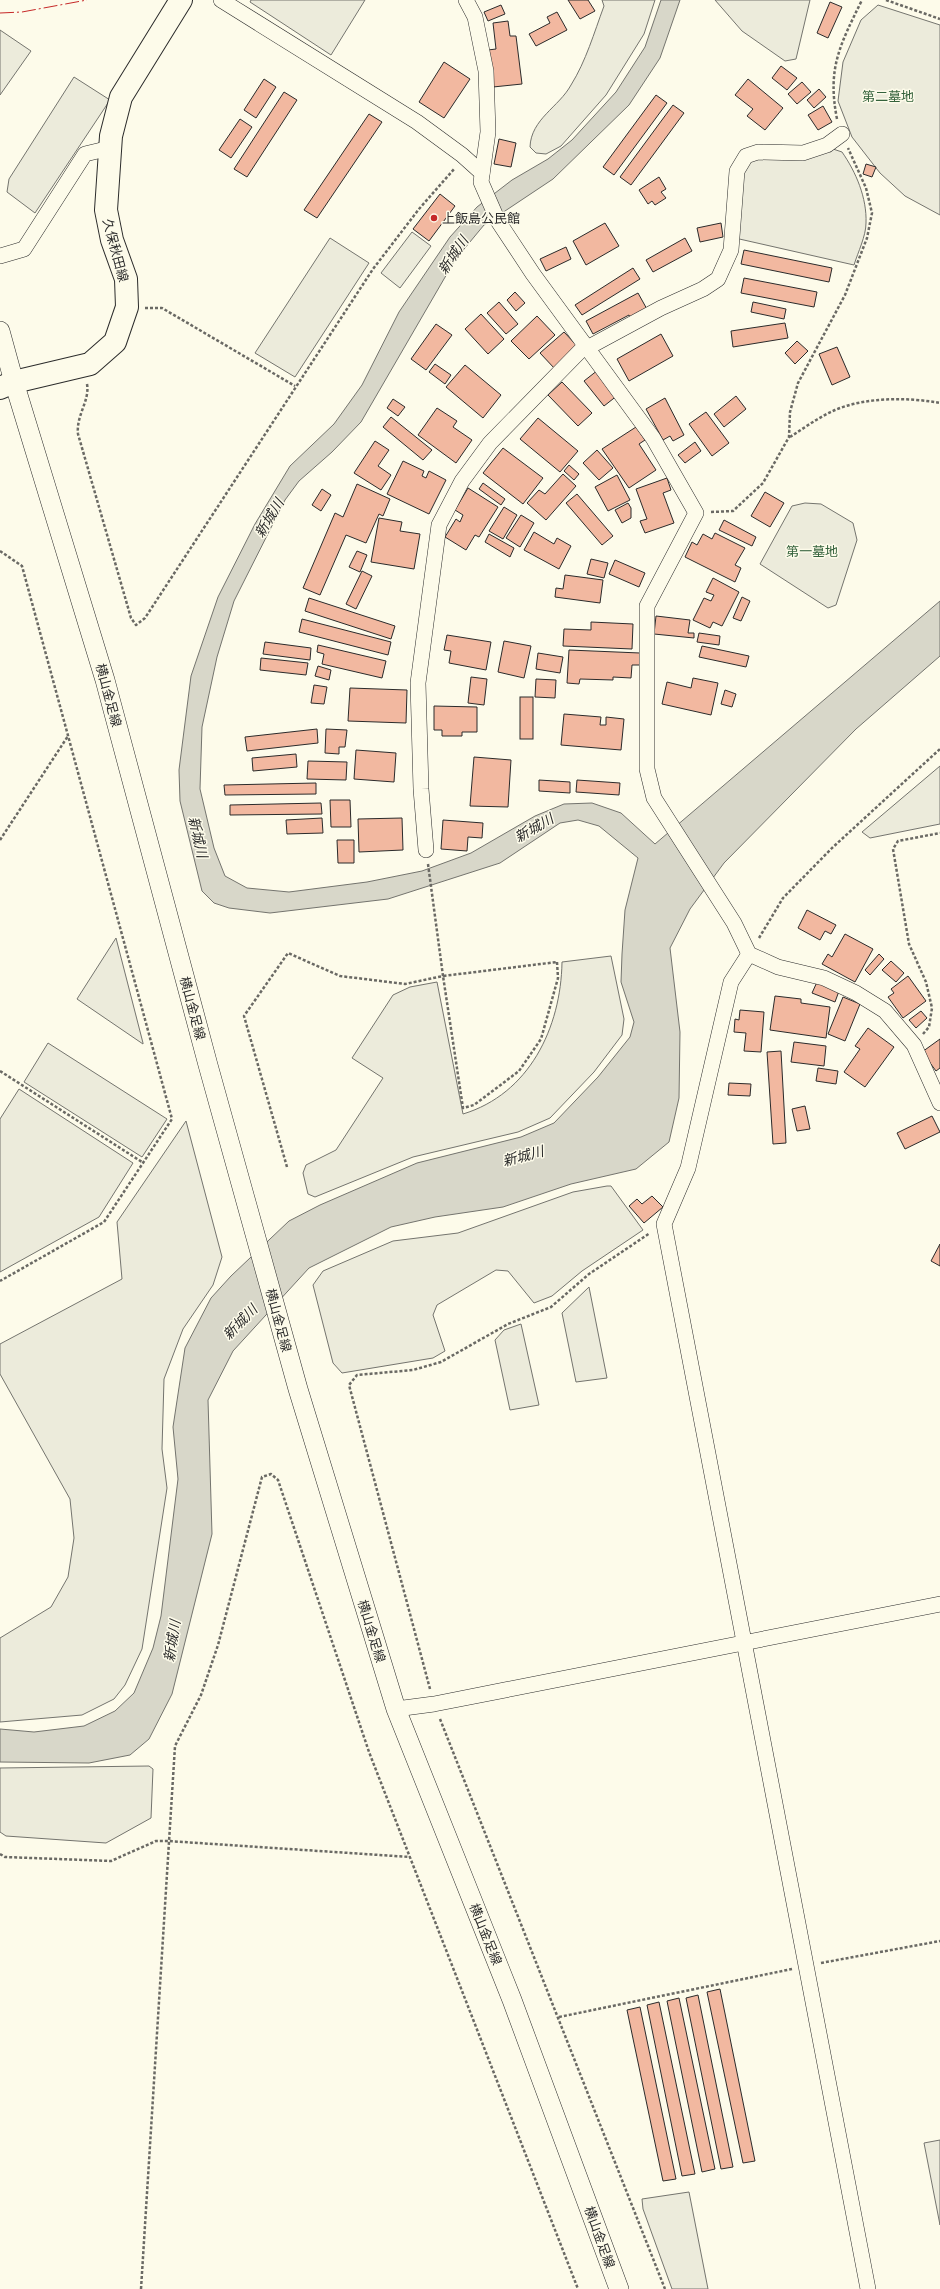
<svg xmlns="http://www.w3.org/2000/svg" width="940" height="2289" font-family="'Work Sans','Noto Sans JP',sans-serif">
<style>
.green{fill:#ecebdb;stroke:#74746e}
.water{fill:#d8d7c9;stroke:#74746e}
.building{fill:#f2b8a0;stroke:#2b2b2b}
.lines{fill:none;stroke-linecap:round;stroke-linejoin:round}
.minor-casing{stroke:#2b2b2b;stroke-width:16}
.tertiary-casing{stroke:#2b2b2b;stroke-width:20}
.secondary-casing{stroke:#2b2b2b;stroke-width:24}
.path{stroke:#6a6964;stroke-width:2.5;stroke-dasharray:3 2;stroke-linecap:butt}
.minor{stroke:#fdfbea;stroke-width:15}
.tertiary{stroke:#fdfbea;stroke-width:19}
.secondary{stroke:#fdfbea;stroke-width:22}
.power{stroke:#c62828;stroke-width:1;stroke-dasharray:14 3 2 3;stroke-linecap:butt}
.poi-dot{fill:#c62828;stroke:#fdfbea;stroke-width:1.5}
.labels{text-anchor:middle;stroke-width:3;stroke-linejoin:round;paint-order:stroke}
.park-label{font-size:13px;fill:#34623c;stroke:#fdfbea}
.poi-label{font-size:13px;fill:#2b2b2b;stroke:#fdfbea;text-anchor:start}
.street-label{font-size:13px;fill:#2b2b2b;stroke:#fdfbea}
.water-label{font-size:14px;font-style:italic;fill:#2b2b2b;stroke:#fdfbea}
</style>
<rect width="100%" height="100%" fill="#fdfbea"/>
<g class="green">
<path d="M251,0H365L331,55L250,2Z"/>
<path d="M602,0H655L644,34L606,95L561,146L546,154L536,153L530,147C531,119 559,107 571,85C586,61 594,33 604,6Z"/>
<path d="M715,0H810L796,59L785,61L742,31Z"/>
<path d="M878,5L940,25V215L905,196L880,173L852,137L838,101L843,62L861,20Z"/>
<path d="M0,30L31,51L0,95Z"/>
<path d="M74,77L110,100L35,213L7,192L9,179Z"/>
<path d="M833,149L842,152C856,172 867,198 866,223C866,236 858,252 854,265L735,238L741,172L750,157Z"/>
<path d="M412,232L431,246L400,288L381,273Z"/>
<path d="M330,238L369,263L295,377L255,353Z"/>
<path d="M805,503L821,504L853,523L857,540L836,605L828,608L760,564L792,506Z"/>
<path d="M940,766V824L870,838L862,832Z"/>
<path d="M116,938L143,1043V1044L77,999Z"/>
<path d="M611,956L624,1019L622,1035L594,1072L550,1118L518,1132L413,1157L315,1197L308,1194L303,1173L306,1165L336,1150L383,1078L352,1058L393,995L410,987L437,982L463,1114C529,1094 561,1028 562,962Z"/>
<path d="M48,1043L167,1119L142,1157L24,1082Z"/>
<path d="M19,1089L133,1163L99,1217L0,1272V1119Z"/>
<path d="M186,1121L222,1257L213,1285L183,1329L164,1379L162,1449L167,1488L142,1649L125,1685L114,1699L82,1715L0,1722V1638L51,1607L68,1577L74,1538L70,1499L0,1374V1344L122,1279L117,1222Z"/>
<path d="M607,1186H611L643,1230L582,1271L552,1296L534,1303L508,1271L496,1270L437,1305L433,1315L445,1351L433,1358L342,1373L333,1363L313,1285L323,1271L393,1241L458,1233L573,1192Z"/>
<path d="M589,1287L607,1378L576,1382L562,1313Z"/>
<path d="M521,1324L539,1405L510,1410L495,1340L504,1330Z"/>
<path d="M149,1766L153,1769L151,1818L106,1843L6,1836L0,1832V1768Z"/>
<path d="M940,2140V2225L924,2143Z"/>
<path d="M689,2192L708,2289H672L643,2209L642,2199Z"/>
</g>
<path class="water" d="M661,0H680L660,58L629,105L553,179L484,225L455,260L361,422L332,452L299,481L285,500L234,601L217,657L202,727L200,789L214,848L225,876L247,888L289,892L367,882L422,871L471,853L535,816L564,804L592,803L621,813L655,844L940,601V656L856,729L724,863L690,909L670,948L680,1032L679,1098L669,1142L636,1169L571,1184L503,1207L435,1217L391,1227L309,1268L233,1351L208,1400L212,1534L172,1694L149,1739L130,1755L89,1763L0,1762V1729L34,1732L84,1726L115,1711L134,1693L153,1648L161,1616L178,1479L173,1427L185,1348L211,1298L231,1276L289,1221L320,1205L417,1163L521,1137L554,1123L598,1077L630,1037L634,1022L621,982L622,954L625,910L638,858L599,826L578,820L560,823L500,863L388,899L270,913L229,908L214,903L202,891L180,801L179,770L191,676L218,597L255,524L290,466L334,424L362,385L399,312L450,237L477,207L512,180L548,159L572,140L616,92L645,47Z"/>
<g class="building">
<path d="M568,0H588L595,11L580,19Z"/>
<path d="M830,2L842,7L828,38L817,33Z"/>
<path d="M501,5L505,14L488,21L484,12Z"/>
<path d="M557,12L567,30L536,46L529,34L550,23L547,17Z"/>
<path d="M508,21L510,36H516L522,84L493,87L488,50L496,49L493,23Z"/>
<path d="M444,62L470,79L444,118L419,102Z"/>
<path d="M781,66L797,78L787,90L772,78Z"/>
<path d="M264,79L276,87L256,118L244,110Z"/>
<path d="M748,79L783,108L765,130L747,116L753,109L735,95Z"/>
<path d="M802,82L811,92L797,104L788,94Z"/>
<path d="M819,89L826,97L814,108L807,100Z"/>
<path d="M284,92L297,100L247,177L234,169Z"/>
<path d="M656,95L667,103L614,175L603,167Z"/>
<path d="M673,105L684,113L631,185L620,177Z"/>
<path d="M823,106L832,122L818,130L808,115Z"/>
<path d="M369,114L382,122L317,218L304,210Z"/>
<path d="M240,119L252,127L231,158L219,150Z"/>
<path d="M499,139L516,143L511,167L494,164Z"/>
<path d="M866,164L876,167L872,177L863,174Z"/>
<path d="M659,177L666,189L661,192L666,198L655,205L652,201L648,204L639,190Z"/>
<path d="M440,194L455,206L429,241L413,229Z"/>
<path d="M605,223L619,246L586,265L573,241Z"/>
<path d="M721,223L723,237L700,242L697,228Z"/>
<path d="M685,238L692,251L653,272L646,260Z"/>
<path d="M566,247L571,259L546,271L540,259Z"/>
<path d="M744,250L832,268L829,282L741,264Z"/>
<path d="M633,268L640,279L582,315L575,305Z"/>
<path d="M744,278L817,292L814,307L741,293Z"/>
<path d="M515,292L525,303L516,311L507,300Z"/>
<path d="M638,293L648,311L631,320L629,315L593,334L586,321Z"/>
<path d="M499,302L518,324L506,334L487,313Z"/>
<path d="M753,302L786,309L784,319L751,312Z"/>
<path d="M481,314L504,339L488,354L465,329Z"/>
<path d="M537,316L555,335L529,359L511,341Z"/>
<path d="M785,323L788,338L733,347L731,331Z"/>
<path d="M436,324L452,335L426,370L411,359Z"/>
<path d="M564,332L579,348L555,369L540,353Z"/>
<path d="M661,334L673,356L629,381L617,359Z"/>
<path d="M797,341L808,351L795,364L785,353Z"/>
<path d="M837,347L850,377L832,385L819,354Z"/>
<path d="M435,364L451,375L445,384L429,372Z"/>
<path d="M465,365L501,395L483,418L446,387Z"/>
<path d="M598,370L618,395L604,406L584,381Z"/>
<path d="M562,382L592,413L578,426L548,395Z"/>
<path d="M736,396L746,409L724,427L714,414Z"/>
<path d="M665,398L684,435L673,441L670,436L663,440L646,409Z"/>
<path d="M393,399L405,407L398,416L387,408Z"/>
<path d="M437,408L457,421L453,427L472,440L456,463L418,435Z"/>
<path d="M706,412L729,443L712,456L689,424Z"/>
<path d="M391,417L432,450L423,460L383,427Z"/>
<path d="M538,418L578,451L560,472L520,439Z"/>
<path d="M636,427L645,440L639,444L656,470L629,488L602,449Z"/>
<path d="M375,441L389,450L378,466L391,475L381,490L354,473Z"/>
<path d="M695,442L701,451L685,463L678,455Z"/>
<path d="M503,448L543,478L523,504L483,473Z"/>
<path d="M597,450L613,468L599,480L583,463Z"/>
<path d="M403,461L424,471L422,476L426,478L429,471L446,480L429,514L387,494Z"/>
<path d="M569,465L579,474L574,480L564,471Z"/>
<path d="M563,474L576,486L546,520L527,503L539,490L545,494Z"/>
<path d="M617,475L630,500L608,511L595,487Z"/>
<path d="M667,478L671,490L663,493L674,523L645,533L640,521L647,519L636,489Z"/>
<path d="M483,483L505,499L501,505L479,489Z"/>
<path d="M357,484L390,499L383,516L379,514L366,543L346,535L320,595L303,588L335,513L343,517Z"/>
<path d="M468,488L498,507L479,537L475,535L466,550L445,537L456,519L460,522L463,515L455,510Z"/>
<path d="M322,489L331,495L321,511L312,505Z"/>
<path d="M765,492L784,503L770,527L751,516Z"/>
<path d="M577,494L613,536L602,545L566,503Z"/>
<path d="M628,503L631,508V518L622,523L615,510Z"/>
<path d="M504,507L517,515L503,539L489,531Z"/>
<path d="M521,515L534,523L520,547L506,538Z"/>
<path d="M379,518L402,522L400,531L420,534L414,569L371,562Z"/>
<path d="M724,520L756,537L752,546L719,530Z"/>
<path d="M534,532L554,544L557,538L571,546L559,569L524,550Z"/>
<path d="M715,533L745,548L735,565L741,568L735,582L685,557L692,542L697,545L703,534L712,539Z"/>
<path d="M489,534L514,548L510,557L485,542Z"/>
<path d="M357,551L367,555L360,572L349,567Z"/>
<path d="M591,559L608,563L604,578L587,574Z"/>
<path d="M615,560L645,573L639,587L609,574Z"/>
<path d="M362,571L372,576L356,609L346,604Z"/>
<path d="M565,575L603,580L600,603L555,597L556,588L563,589Z"/>
<path d="M713,578L739,592L722,626L713,622L710,628L693,620L704,598L711,601L714,595L706,592Z"/>
<path d="M742,597L750,601L741,621L733,618Z"/>
<path d="M309,598L395,626L391,639L305,611Z"/>
<path d="M656,616L690,620L688,633H694V638L654,634Z"/>
<path d="M302,619L391,642L388,655L299,632Z"/>
<path d="M591,622L633,624L632,649L563,646L564,629L591,630Z"/>
<path d="M699,633L720,636L719,645L697,642Z"/>
<path d="M447,635L491,642L486,670L449,663L451,651L444,650Z"/>
<path d="M504,641L531,646L524,678L498,672Z"/>
<path d="M265,642L311,648L310,660L263,654Z"/>
<path d="M318,645L386,661L382,678L322,664L324,654L317,652Z"/>
<path d="M702,646L749,656L746,667L699,657Z"/>
<path d="M569,650L640,653V665H632L631,678L613,677V680L580,679L579,684L567,683Z"/>
<path d="M538,653L563,657L560,673L536,669Z"/>
<path d="M261,658L308,663L306,675L260,670Z"/>
<path d="M318,666L331,670L329,680L315,676Z"/>
<path d="M471,677L487,679L484,705L468,703Z"/>
<path d="M693,678L718,683L711,715L662,704L667,682L691,688Z"/>
<path d="M536,679L556,680L555,698L535,697Z"/>
<path d="M314,685L327,687L324,704L311,703Z"/>
<path d="M350,688L407,690L406,723L348,721Z"/>
<path d="M725,690L736,694L732,707L721,704Z"/>
<rect x="520" y="697" width="13" height="42"/>
<path d="M434,706L477,707V732H462V736H442V730H434Z"/>
<path d="M564,714L601,717L600,725H606V717L624,719L621,750L561,745Z"/>
<path d="M317,729L318,743L247,751L245,737Z"/>
<path d="M326,729L347,730L345,747H339V754L325,753Z"/>
<path d="M356,750L396,753L394,782L354,779Z"/>
<path d="M296,754L297,767L253,771L252,758Z"/>
<path d="M474,757L511,760L508,807L470,806Z"/>
<path d="M308,761L347,762L346,780L307,779Z"/>
<path d="M539,780L570,782V793L539,791Z"/>
<path d="M577,780L620,783L619,795L576,792Z"/>
<path d="M316,783V794L225,795L224,785Z"/>
<path d="M330,800H350L351,827H331Z"/>
<path d="M321,803L322,814L230,815V805Z"/>
<path d="M322,818L323,833L287,834L286,820Z"/>
<path d="M402,818L403,850L359,852L358,819Z"/>
<path d="M443,820L483,823L482,838L468,837L467,851L441,849Z"/>
<path d="M337,840H354V863H338Z"/>
<path d="M807,910L836,925L831,934L825,931L820,940L798,928Z"/>
<path d="M845,934L873,949L855,982L822,964L828,954L832,957Z"/>
<path d="M879,954L884,959L870,975L865,970Z"/>
<path d="M891,961L904,973L896,982L882,970Z"/>
<path d="M908,976L926,1001L903,1018L888,997L894,993L891,989Z"/>
<path d="M817,982L839,991L835,1002L812,993Z"/>
<path d="M775,996L801,999V1003L830,1007L826,1038L770,1030Z"/>
<path d="M843,997L860,1004L845,1041L828,1034Z"/>
<path d="M740,1010L764,1012L761,1052L744,1051L746,1033L734,1032L735,1019L739,1020Z"/>
<path d="M921,1011L927,1018L916,1028L909,1020Z"/>
<path d="M868,1028L894,1047L865,1087L844,1072L860,1049L855,1046Z"/>
<path d="M940,1039V1068L936,1071L922,1052Z"/>
<path d="M794,1042L826,1046L824,1066L791,1062Z"/>
<path d="M781,1051L786,1143L773,1144L767,1052Z"/>
<path d="M818,1068L838,1071L836,1084L816,1081Z"/>
<path d="M729,1083L751,1084L750,1096L728,1095Z"/>
<path d="M805,1106L810,1129L797,1131L792,1109Z"/>
<path d="M932,1116L940,1132L905,1149L897,1133Z"/>
<path d="M652,1196L663,1207L644,1223L629,1206L637,1199L642,1204Z"/>
<path d="M940,1244V1266L931,1261Z"/>
<path d="M720,1989L755,2161L743,2163L707,1992Z"/>
<path d="M698,1995L733,2167L721,2169L686,1998Z"/>
<path d="M679,1998L715,2169L702,2172L667,2001Z"/>
<path d="M659,2002L695,2174L682,2176L647,2005Z"/>
<path d="M640,2007L676,2179L663,2181L627,2010Z"/>
</g>
<g class="lines">
<defs>
<g id="minor">
<path d="M221,0L417,122L462,155L482,173"/>
<path d="M466,0L475,17L486,71L488,132L481,182L498,221L533,274L653,438L696,513L647,606V769L654,798L734,923L749,954L778,967L824,978L856,993L885,1011L914,1045L940,1103"/>
<path d="M0,256L24,249L85,154L110,148"/>
<path d="M587,348L661,308L703,289L718,279L731,250L737,171L746,156L758,152L803,153L827,145L842,134"/>
<path d="M426,850L421,789L418,683L439,525L462,481L490,443L585,346"/>
<path d="M749,954L731,982L688,1168L664,1224L868,2289"/>
<path d="M396,1709L434,1704L940,1604"/>
</g>
<path id="tertiary" d="M0,331L14,382L105,680L208,1065L298,1389L396,1709L512,2000L619,2289"/>
<path id="secondary" d="M0,388L14,382L90,364L115,342L127,307L126,279L112,240L106,210L111,136L121,97L181,0"/>
</defs>
<use href="#minor" class="minor-casing"/>
<use href="#tertiary" class="tertiary-casing"/>
<use href="#secondary" class="secondary-casing"/>
<g class="path">
<path d="M886,0L940,19"/>
<path d="M837,119C827,68 840,45 862,0"/>
<path d="M145,308H162L295,386"/>
<path d="M87,384C90,401 76,415 78,434L131,618L136,625L145,618L373,269L419,209L455,168"/>
<path d="M790,437C804,428 819,417 835,410C866,397 907,397 940,403"/>
<path d="M711,512L733,511L763,483L789,437L790,412L798,383L845,295L867,238L872,213L866,188L848,148"/>
<path d="M0,551L22,566L172,1119L104,1222L0,1281"/>
<path d="M0,840L68,736"/>
<path d="M759,938L783,898L832,848L940,749"/>
<path d="M557,962L558,978L541,1039L519,1071L474,1105L463,1108L443,976Z"/>
<path d="M923,1034L929,1027L932,1008L926,982L909,944L893,849L898,841L940,833"/>
<path d="M0,1071L142,1162"/>
<path d="M287,1167L244,1016L288,953L340,976L405,984L443,976L428,864"/>
<path d="M430,1689L349,1385L357,1375L413,1370L441,1362L508,1324L551,1307L589,1274L650,1233"/>
<path d="M440,1719L665,2289"/>
<path d="M0,1854L5,1857L111,1861L156,1841H168L410,1857"/>
<path d="M821,1963L940,1941"/>
<path d="M559,2017L792,1969"/>
<path d="M141,2289L175,1746L201,1695L218,1645L262,1477L271,1474L278,1480L369,1752L578,2289"/>
</g>
<use href="#minor" class="minor"/>
<use href="#tertiary" class="tertiary"/>
<use href="#secondary" class="secondary"/>
<path class="power" d="M0,13L22,12L87,0"/>
</g>
<circle class="poi-dot" cx="434" cy="218" r="4"/>
<g class="labels">
<g class="park-label">
<text x="888" y="101">第二墓地</text>
<text x="812" y="556">第一墓地</text>
</g>
<g class="poi-label">
<text x="442" y="223">上飯島公民館</text>
</g>
<g class="street-label">
<text transform="translate(116 250) rotate(75)" y="5">久保秋田線</text>
<text transform="translate(109 695) rotate(75)" y="5">横山金足線</text>
<text transform="translate(193 1008) rotate(75)" y="5">横山金足線</text>
<text transform="translate(279 1320) rotate(75)" y="5">横山金足線</text>
<text transform="translate(372 1631) rotate(73)" y="5">横山金足線</text>
<text transform="translate(486 1934) rotate(68)" y="5">横山金足線</text>
<text transform="translate(600 2237) rotate(70)" y="5">横山金足線</text>
</g>
<g class="water-label">
<text transform="translate(453 255) rotate(-56)" y="5">新城川</text>
<text transform="translate(269 518) rotate(-59)" y="5">新城川</text>
<text transform="translate(534 828) rotate(-30)" y="5">新城川</text>
<text transform="translate(198 837) rotate(77)" y="5">新城川</text>
<text transform="translate(523 1156) rotate(-15)" y="5">新城川</text>
<text transform="translate(240 1322) rotate(-46)" y="5">新城川</text>
<text transform="translate(172 1641) rotate(-81)" y="5">新城川</text>
</g>
</g>
</svg>
